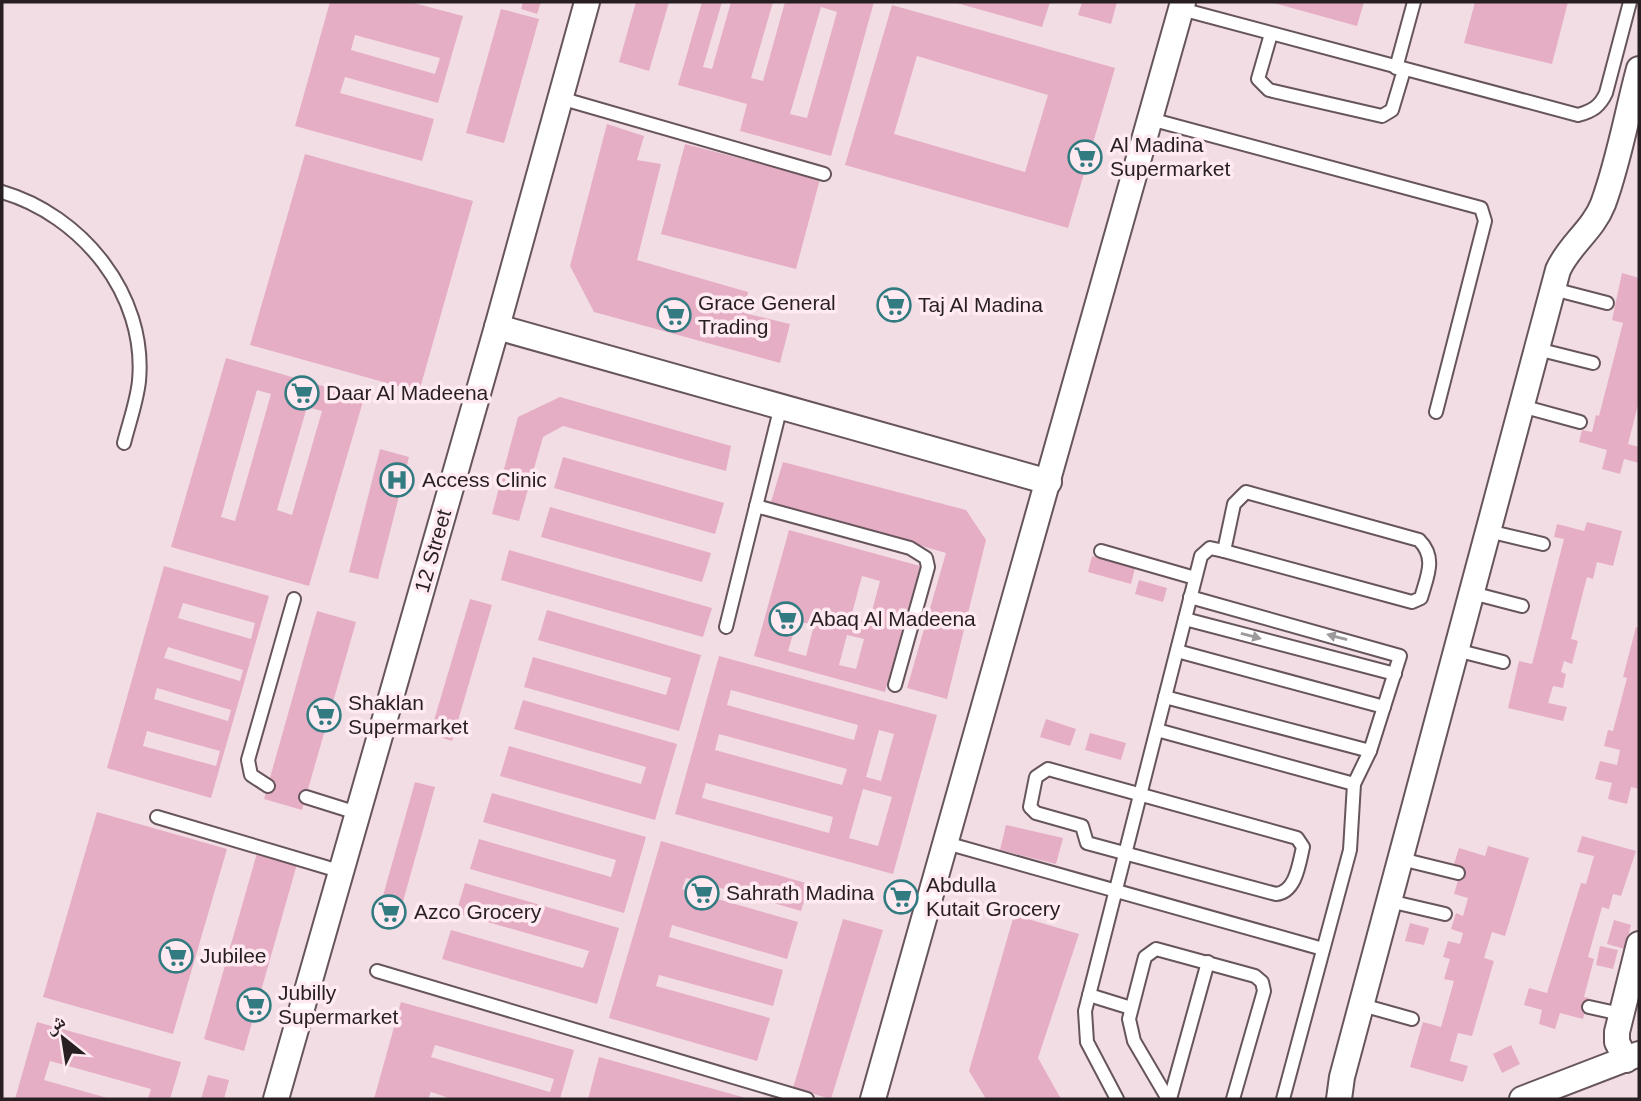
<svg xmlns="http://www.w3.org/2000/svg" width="1641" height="1101" font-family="Helvetica,'Noto Naskh Arabic',sans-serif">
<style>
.building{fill:#e6aec5;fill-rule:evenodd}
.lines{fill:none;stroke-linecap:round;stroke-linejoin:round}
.service-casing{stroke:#67555c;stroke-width:16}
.minor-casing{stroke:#67555c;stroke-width:28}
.service{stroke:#fff;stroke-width:12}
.minor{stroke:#fff;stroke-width:24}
.oneway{fill:#9e9a9c}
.labels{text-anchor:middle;stroke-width:7;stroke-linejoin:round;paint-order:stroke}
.poi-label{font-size:21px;fill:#271f22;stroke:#ffeaf2;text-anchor:start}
.street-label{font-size:21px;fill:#271f22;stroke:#ffeaf2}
</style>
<rect width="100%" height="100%" fill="#f2dde4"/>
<g class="building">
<path d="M330,2H410L463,16L438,103L345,77L340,93L434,119L422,161L295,126ZM355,35L440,58L435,74L351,50Z"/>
<path d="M523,2H541L537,14L521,9Z"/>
<path d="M636,2H669L649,71L619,62Z"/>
<path d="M702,2H722L703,67L712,69L731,2H773L751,78L763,81L785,2H874L831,156L740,131L747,104L678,85ZM821,7L837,12L807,118L790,114Z"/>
<path d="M953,2H1050L1042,27Z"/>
<path d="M1082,2H1117L1111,24L1078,15Z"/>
<path d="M1270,2H1364L1357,26Z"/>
<path d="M1475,2H1568L1552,64L1464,43Z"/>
<path d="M892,5L1115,68L1068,228L845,165ZM917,56L1048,95L1025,172L894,134Z"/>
<path d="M501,9L539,19L504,143L466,133Z"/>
<path d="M607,124L644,136L637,160L661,164L637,260L748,292L744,313L790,324L780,363L594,312L570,266Z"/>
<path d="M685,144L820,179L796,269L661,234Z"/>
<path d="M305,154L473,201L419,392L250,345Z"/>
<path d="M1622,273L1639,278V401L1628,444L1639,447V463L1624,459L1620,474L1602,469L1607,450L1579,442L1582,430L1592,432L1596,415L1599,416L1623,323L1612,320Z"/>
<path d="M226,358L364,398L309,586L171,547ZM257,390L271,394L235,521L221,517ZM307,407L322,411L292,515L277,510Z"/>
<path d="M560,397L731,446L726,471L563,426L543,437L519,521L492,514L518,417Z"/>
<path d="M380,449L409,457L378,579L349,572Z"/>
<path d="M563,457L724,503L715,534L554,488Z"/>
<path d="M783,462L966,510L986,540L947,699L907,688L946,553L771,502Z"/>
<path d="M550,507L711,553L702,582L541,537Z"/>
<path d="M1587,522L1622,531L1613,566L1597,562L1593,579L1587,577L1571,639L1578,641L1572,664L1564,661L1561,672L1566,674L1563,688L1553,686L1548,703L1567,707L1563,721L1508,708L1519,661L1532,664L1564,539L1554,537L1557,524L1584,531Z"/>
<path d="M789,530L920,566L885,692L754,656ZM862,576L880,581L869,622L851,617ZM797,621L814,625L806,656L788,651ZM847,635L864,639L856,669L839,665Z"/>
<path d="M509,550L712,608L703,637L501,580Z"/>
<path d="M1092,556L1135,568L1131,584L1088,572Z"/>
<path d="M164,566L269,596L211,798L107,768ZM183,603L255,623L251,639L178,618ZM168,647L243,670L240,681L164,658ZM157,688L231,710L228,721L154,699ZM147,731L220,751L216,766L143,746Z"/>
<path d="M1139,580L1167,588L1163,602L1135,594Z"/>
<path d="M470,599L492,605L452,741L430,734Z"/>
<path d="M547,610L701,655L679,731L524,687L533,657L666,695L671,678L538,640Z"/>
<path d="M317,611L356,622L302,810L264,799Z"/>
<path d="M1636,627L1639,628V789L1631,787L1627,804L1608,799L1612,783L1595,779L1600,761L1617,765L1620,750L1604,746L1608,730L1613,731L1627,678L1623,677Z"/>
<path d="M719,656L937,715L893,874L675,814ZM731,690L858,725L854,740L727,705ZM879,730L894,734L881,781L866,777ZM719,734L847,769L842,785L715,750ZM706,783L833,817L829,833L702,798ZM863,789L892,797L878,846L849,838Z"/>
<path d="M523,700L677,744L655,820L500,776L509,746L641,784L646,767L514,729Z"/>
<path d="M1046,719L1076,729L1070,746L1040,737Z"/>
<path d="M1090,733L1126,743L1121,760L1085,750Z"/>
<path d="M415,782L435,787L397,923L377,917Z"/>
<path d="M492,793L646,837L624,913L470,869L479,839L611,877L616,860L483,822Z"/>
<path d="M97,812L227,849L173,1034L43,997Z"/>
<path d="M1006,825L1063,838L1056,864L1000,850Z"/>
<path d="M1582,836L1636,851L1621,896L1613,894L1609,909L1602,907L1588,957L1594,959L1584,997L1589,998L1583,1019L1560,1013L1555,1029L1539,1024L1542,1010L1524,1005L1529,988L1547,993L1581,883L1586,884L1594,856L1577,852Z"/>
<path d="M661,841L809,884L801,911L686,878L682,889L798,922L787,959L672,925L669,937L783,970L773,1006L659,975L656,986L770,1018L757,1061L609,1018Z"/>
<path d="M1488,846L1529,858L1505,936L1492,932L1484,958L1494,961L1472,1036L1458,1033L1450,1061L1468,1066L1463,1082L1410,1067L1423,1022L1441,1027L1454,981L1444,979L1450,959L1443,957L1448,941L1460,944L1463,933L1451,929L1456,913L1463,916L1468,898L1454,894L1461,870L1453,867L1459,848L1485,856Z"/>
<path d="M257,853L297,864L244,1051L204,1039Z"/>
<path d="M465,883L619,928L597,1004L442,959L451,930L583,968L589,951L456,913Z"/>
<path d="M1014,915L1079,934L1038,1058L1061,1099H986L969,1071Z"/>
<path d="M843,919L883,930L831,1099L793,1088Z"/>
<path d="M1614,920L1631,925L1625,949L1607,944Z"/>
<path d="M1410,923L1429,928L1424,945L1405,941Z"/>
<path d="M1600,946L1618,950L1613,969L1596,965Z"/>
<path d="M401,1002L574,1050L560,1099H452L431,1092L428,1099H374ZM435,1045L554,1079L550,1092L431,1057Z"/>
<path d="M37,1022L181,1062L170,1099H148L151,1089L50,1061L44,1080L111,1099H15Z"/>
<path d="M1511,1045L1520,1064L1502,1073L1493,1054Z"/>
<path d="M599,1057L746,1098V1099H588Z"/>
<path d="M208,1075L229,1080L224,1099H201Z"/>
</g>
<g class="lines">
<defs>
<g id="service">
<path d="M1181,9L1578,115C1593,111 1600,106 1606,93L1630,2"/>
<path d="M1271,34L1258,79L1269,90L1382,116L1392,110L1404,70"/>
<path d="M1396,68L1414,2"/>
<path d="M560,98L824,174"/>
<path d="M1150,119L1481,208L1485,221L1436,412"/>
<path d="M2,192C81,215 147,294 139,381C137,401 129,423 124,443"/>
<path d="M1553,289L1607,303"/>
<path d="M1537,349L1593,363"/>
<path d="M1521,406L1580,422"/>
<path d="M1246,492L1419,540C1437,558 1427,576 1421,598L1412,602L1224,551L1234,504Z"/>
<path d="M756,506L910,548L926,558L928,567L895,685"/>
<path d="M1488,531L1543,544"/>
<path d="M1101,551L1195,578"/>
<path d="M1472,593L1522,606"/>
<path d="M1190,597L1400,656L1370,751L1354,784L1350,850L1283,1099"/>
<path d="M1185,619L1395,674"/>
<path d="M726,627L781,406"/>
<path d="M1456,650L1503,662"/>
<path d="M1177,651L1384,707"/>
<path d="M1165,697L1370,751"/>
<path d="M1157,730L1354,784"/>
<path d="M1048,769L1297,838L1303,847C1299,864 1296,892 1276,894L1087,843L1082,826L1036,813L1030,807L1036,777Z"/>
<path d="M268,786L251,775L248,760L294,599"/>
<path d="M306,797L357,813"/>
<path d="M157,817L339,871"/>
<path d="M946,843L1323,949"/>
<path d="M1401,859L1458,873"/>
<path d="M1389,901L1445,914"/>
<path d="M377,971L807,1099"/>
<path d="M1089,995L1131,1008"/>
<path d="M1362,1005L1412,1019"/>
<path d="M1589,1007L1621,1014"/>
<path d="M1117,1099L1087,1042L1085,1011L1201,556L1210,548L1224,551"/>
<path d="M1168,1099L1134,1041L1129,1019L1145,957L1156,949L1255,976L1262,982L1264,991L1233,1099"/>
<path d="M1170,1099L1208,962"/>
</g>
<g id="minor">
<path d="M497,327L1049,482"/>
<path d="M1626,1060L1617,1042V1032L1639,944"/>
<path d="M276,1099L497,327L587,2"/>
<path d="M873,1099L1183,2"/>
<path d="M1339,1099L1342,1077L1558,270C1569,245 1593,230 1603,204C1619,161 1627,113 1639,69"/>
<path d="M1522,1099L1639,1054"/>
</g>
</defs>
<use href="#service" class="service-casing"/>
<use href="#minor" class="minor-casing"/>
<use href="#service" class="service"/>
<use href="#minor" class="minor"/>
</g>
<defs><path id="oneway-solid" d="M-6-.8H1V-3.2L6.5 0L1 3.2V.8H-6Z" transform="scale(1.75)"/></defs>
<g class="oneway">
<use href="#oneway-solid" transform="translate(1251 636) rotate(15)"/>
<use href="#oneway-solid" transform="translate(1337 637) rotate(-165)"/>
</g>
<defs>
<symbol id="supermarket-ring" viewBox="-11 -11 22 22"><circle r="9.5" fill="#ffeaf2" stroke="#327b81" stroke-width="1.5"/><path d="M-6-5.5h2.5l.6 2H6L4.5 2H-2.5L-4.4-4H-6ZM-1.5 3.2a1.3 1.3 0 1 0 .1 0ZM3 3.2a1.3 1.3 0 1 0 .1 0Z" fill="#327b81"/></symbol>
<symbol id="hospital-ring" viewBox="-11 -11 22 22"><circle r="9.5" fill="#ffeaf2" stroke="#327b81" stroke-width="1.5"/><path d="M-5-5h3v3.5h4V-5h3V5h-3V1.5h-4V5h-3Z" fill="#327b81"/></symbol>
</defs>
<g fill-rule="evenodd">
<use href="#supermarket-ring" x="1066" y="138" width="38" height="38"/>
<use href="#supermarket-ring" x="875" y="286" width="38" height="38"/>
<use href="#supermarket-ring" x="655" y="296" width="38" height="38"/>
<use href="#supermarket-ring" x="283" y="374" width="38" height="38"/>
<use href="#hospital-ring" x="378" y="461" width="38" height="38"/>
<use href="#supermarket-ring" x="767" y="600" width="38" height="38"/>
<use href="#supermarket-ring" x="305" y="696" width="38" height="38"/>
<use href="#supermarket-ring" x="683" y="874" width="38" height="38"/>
<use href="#supermarket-ring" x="882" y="878" width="38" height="38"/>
<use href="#supermarket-ring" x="370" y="893" width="38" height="38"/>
<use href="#supermarket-ring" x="157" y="937" width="38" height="38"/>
<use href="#supermarket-ring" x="235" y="986" width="38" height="38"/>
</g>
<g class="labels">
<g class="poi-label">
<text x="1110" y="152">Al Madina<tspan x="1110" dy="24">Supermarket</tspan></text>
<text x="698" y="310">Grace General<tspan x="698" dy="24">Trading</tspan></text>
<text x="918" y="312">Taj Al Madina</text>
<text x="326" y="400">Daar Al Madeena</text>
<text x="422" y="487">Access Clinic</text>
<text x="810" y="626">Abaq Al Madeena</text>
<text x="348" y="710">Shaklan<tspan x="348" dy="24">Supermarket</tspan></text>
<text x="926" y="892">Abdulla<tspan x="926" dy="24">Kutait Grocery</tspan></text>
<text x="726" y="900">Sahrath Madina</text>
<text x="414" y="919">Azco Grocery</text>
<text x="200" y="963">Jubilee</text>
<text x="278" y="1000">Jubilly<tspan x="278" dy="24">Supermarket</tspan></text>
</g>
<g class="street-label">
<text transform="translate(433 551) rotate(-74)" y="7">12 Street</text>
</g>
</g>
<rect width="1641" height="1101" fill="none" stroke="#271f22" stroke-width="7"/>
<g transform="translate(63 1038) rotate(330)" stroke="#ffeaf2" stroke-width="5" paint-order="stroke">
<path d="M0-5L12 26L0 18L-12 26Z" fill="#271f22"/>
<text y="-10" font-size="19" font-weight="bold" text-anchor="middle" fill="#271f22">ش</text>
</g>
</svg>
